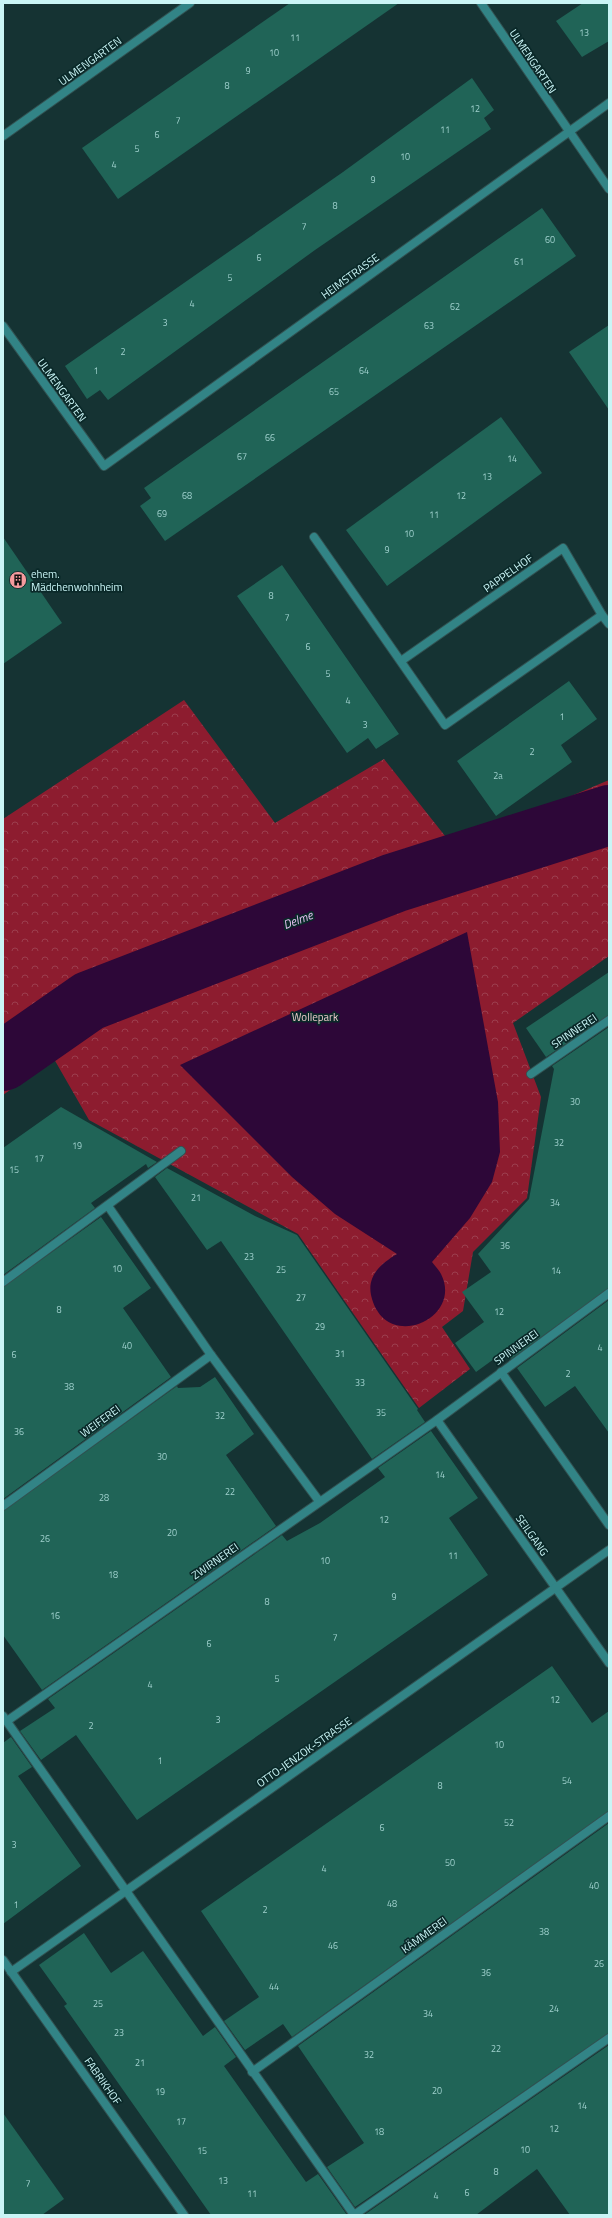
<svg xmlns="http://www.w3.org/2000/svg" width="612" height="2218" font-family="'Titillium Web',sans-serif">
<style>
.park{fill:url(#park-crowns)}
.water{fill:#2d0738}
.lines{fill:none;stroke-linecap:round;stroke-linejoin:round}
.river{stroke:#2d0738;stroke-width:60}
.building{fill:#206457}
.minor-casing{stroke:#325252;stroke-width:10}
.minor{stroke:#328486;stroke-width:8}
.labels{text-anchor:middle;stroke-width:3.5;stroke-linejoin:round;paint-order:stroke}
.number-label{font-size:9px;fill:#a0d1ce}
.street-label{font-size:11px;fill:#caf5f6;stroke:#0a2929}
.poi-label{font-size:11px;fill:#caf5f6;stroke:#0a2929;text-anchor:start}
.park-label{font-size:11px;fill:#eac9c9;stroke:#0a2929}
.water-label{font-size:12px;font-style:italic;fill:#e4c1f0;stroke:#0a2929}
</style>
<defs>
<pattern id="park-crowns" width="20" height="18" patternUnits="userSpaceOnUse"><rect width="20" height="18" fill="#8d1c2f"/><path d="M2 6a3 3 0 1 1 6 0M12 15a3 3 0 1 1 6 0" fill="none" stroke="#9c3e4e"/></pattern>
</defs>
<rect width="100%" height="100%" fill="#153333"/>
<path class="park" d="M184,700L275,823L384,759L453,846L609,780V956L513,1023L541,1097L527,1198L473,1252L463,1311L442,1327L470,1369L419,1408L298,1234L89,1120L54,1059L3,1095V819Z"/>
<path class="water" d="M467,932L498,1102L500,1152L492,1182L470,1218L432,1262C435,1266 439,1270 441,1274C464,1319 384,1354 371,1295C367,1275 382,1263 397,1254L335,1214L292,1177L180,1065Z"/>
<g class="lines">
<path class="river" d="M3,1061L89,1001L394,883L609,815"/>
</g>
<g class="building">
<path d="M290,3H399L118,199L82,148Z"/>
<path d="M583,3H609V41L582,57L556,21Z"/>
<path d="M472,78L494,110L484,118L491,129L315,250L108,400L100,390L87,399L65,366L343,172Z"/>
<path d="M542,208L576,256L165,541L140,506L151,498L144,488Z"/>
<path d="M609,325V410L569,352Z"/>
<path d="M501,417L542,473L387,586L346,530Z"/>
<path d="M3,537L62,623L3,664Z"/>
<path d="M282,565L399,734L376,749L368,738L347,753L237,596Z"/>
<path d="M569,681L597,719L561,745L572,762L496,816L457,761Z"/>
<path d="M609,972V1015L546,1057L526,1028Z"/>
<path d="M609,1027V1288L511,1359L505,1351L476,1372L455,1343L484,1322L462,1292L491,1272L478,1254L529,1199L554,1069L552,1066Z"/>
<path d="M61,1107L157,1162L148,1168L146,1164L91,1203L95,1208L3,1275V1148Z"/>
<path d="M167,1168L255,1216L297,1235L418,1409L417,1410L425,1422L372,1459L221,1241L207,1250L155,1177Z"/>
<path d="M101,1217L151,1288L123,1308L171,1377L3,1499V1287Z"/>
<path d="M609,1300V1433L575,1386L545,1407L517,1368Z"/>
<path d="M215,1377L254,1434L226,1455L276,1526L42,1690L3,1635V1511L177,1386L178,1388L200,1387Z"/>
<path d="M431,1431L478,1498L449,1518L488,1575L137,1820L76,1735L41,1760L20,1731L55,1708L48,1699L282,1535L287,1541L320,1523L385,1477L378,1468Z"/>
<path d="M552,1666L592,1723L609,1711V1811L292,2037L283,2024L245,2050L224,2021L259,1997L201,1911Z"/>
<path d="M11,1737L32,1767L18,1776L81,1866L3,1924V1743Z"/>
<path d="M609,1823V2033L355,2207L327,2167L364,2143L298,2046Z"/>
<path d="M84,1933L111,1973L143,1951L203,2036L215,2027L236,2057L224,2066L306,2182L318,2174L347,2215H211L64,2006L67,2004L39,1965Z"/>
<path d="M609,2045V2215H570L537,2169L476,2215H364Z"/>
<path d="M3,2113L64,2199L42,2215H3Z"/>
</g>
<g class="lines">
<defs>
<g id="minor">
<path d="M481,3L609,189"/>
<path d="M3,136L190,3"/>
<path d="M3,326L104,466L609,103"/>
<path d="M314,537L445,725L602,615L609,624"/>
<path d="M401,661L563,548L602,615"/>
<path d="M531,1074L609,1020"/>
<path d="M108,1206L211,1355L319,1501"/>
<path d="M3,1282L181,1151"/>
<path d="M501,1372L609,1525"/>
<path d="M437,1420L609,1663"/>
<path d="M3,1506L211,1355"/>
<path d="M3,1716L354,2215"/>
<path d="M7,1721L437,1420L609,1293"/>
<path d="M3,1960L184,2215"/>
<path d="M11,1972L609,1550"/>
<path d="M252,2072L609,1816"/>
<path d="M354,2215L609,2038"/>
</g>
</defs>
<use href="#minor" class="minor-casing"/>
<use href="#minor" class="minor"/>
</g>
<defs>
<symbol id="building-disc" viewBox="-11 -11 22 22"><circle r="9.5" fill="#f59b9e" stroke="#0a2929"/><path d="M-4-6H4V6H1V3H-1V6H-4ZM-2.5-4.3h1.7v1.8h-1.7ZM.8-4.3h1.7v1.8H.8ZM-2.5-1h1.7V.8h-1.7ZM.8-1h1.7V.8H.8Z" fill="#111"/></symbol>
</defs>
<g fill-rule="evenodd">
<use href="#building-disc" x="8" y="570" width="20" height="20"/>
</g>
<g class="labels">
<g class="number-label">
<text x="584" y="36">13</text>
<text x="295" y="41">11</text>
<text x="274" y="56">10</text>
<text x="248" y="74">9</text>
<text x="227" y="89">8</text>
<text x="475" y="112">12</text>
<text x="178" y="124">7</text>
<text x="445" y="133">11</text>
<text x="157" y="138">6</text>
<text x="137" y="152">5</text>
<text x="405" y="160">10</text>
<text x="114" y="168">4</text>
<text x="373" y="183">9</text>
<text x="335" y="209">8</text>
<text x="304" y="230">7</text>
<text x="550" y="243">60</text>
<text x="259" y="261">6</text>
<text x="519" y="265">61</text>
<text x="230" y="281">5</text>
<text x="192" y="307">4</text>
<text x="455" y="310">62</text>
<text x="165" y="326">3</text>
<text x="429" y="329">63</text>
<text x="123" y="355">2</text>
<text x="96" y="374">1</text>
<text x="364" y="374">64</text>
<text x="334" y="395">65</text>
<text x="270" y="441">66</text>
<text x="242" y="460">67</text>
<text x="512" y="462">14</text>
<text x="487" y="480">13</text>
<text x="187" y="499">68</text>
<text x="461" y="499">12</text>
<text x="162" y="517">69</text>
<text x="434" y="518">11</text>
<text x="409" y="537">10</text>
<text x="387" y="553">9</text>
<text x="271" y="599">8</text>
<text x="287" y="621">7</text>
<text x="308" y="650">6</text>
<text x="328" y="677">5</text>
<text x="348" y="704">4</text>
<text x="562" y="720">1</text>
<text x="365" y="728">3</text>
<text x="532" y="755">2</text>
<text x="498" y="779">2a</text>
<text x="575" y="1105">30</text>
<text x="559" y="1146">32</text>
<text x="77" y="1149">19</text>
<text x="39" y="1162">17</text>
<text x="14" y="1173">15</text>
<text x="196" y="1201">21</text>
<text x="555" y="1206">34</text>
<text x="505" y="1249">36</text>
<text x="249" y="1260">23</text>
<text x="117" y="1272">10</text>
<text x="281" y="1273">25</text>
<text x="556" y="1274">14</text>
<text x="301" y="1301">27</text>
<text x="59" y="1313">8</text>
<text x="499" y="1315">12</text>
<text x="320" y="1330">29</text>
<text x="127" y="1349">40</text>
<text x="600" y="1351">4</text>
<text x="340" y="1357">31</text>
<text x="14" y="1358">6</text>
<text x="568" y="1377">2</text>
<text x="360" y="1386">33</text>
<text x="69" y="1390">38</text>
<text x="381" y="1416">35</text>
<text x="220" y="1419">32</text>
<text x="19" y="1435">36</text>
<text x="162" y="1460">30</text>
<text x="440" y="1478">14</text>
<text x="230" y="1495">22</text>
<text x="104" y="1501">28</text>
<text x="384" y="1523">12</text>
<text x="172" y="1536">20</text>
<text x="45" y="1542">26</text>
<text x="453" y="1559">11</text>
<text x="325" y="1564">10</text>
<text x="113" y="1578">18</text>
<text x="394" y="1600">9</text>
<text x="267" y="1605">8</text>
<text x="55" y="1619">16</text>
<text x="335" y="1641">7</text>
<text x="209" y="1647">6</text>
<text x="277" y="1682">5</text>
<text x="150" y="1688">4</text>
<text x="555" y="1703">12</text>
<text x="218" y="1723">3</text>
<text x="91" y="1729">2</text>
<text x="499" y="1748">10</text>
<text x="160" y="1764">1</text>
<text x="567" y="1784">54</text>
<text x="440" y="1789">8</text>
<text x="509" y="1826">52</text>
<text x="382" y="1831">6</text>
<text x="14" y="1848">3</text>
<text x="450" y="1866">50</text>
<text x="324" y="1872">4</text>
<text x="594" y="1889">40</text>
<text x="392" y="1907">48</text>
<text x="16" y="1908">1</text>
<text x="265" y="1913">2</text>
<text x="544" y="1935">38</text>
<text x="333" y="1949">46</text>
<text x="599" y="1967">26</text>
<text x="486" y="1976">36</text>
<text x="274" y="1990">44</text>
<text x="98" y="2007">25</text>
<text x="554" y="2012">24</text>
<text x="428" y="2017">34</text>
<text x="119" y="2036">23</text>
<text x="496" y="2052">22</text>
<text x="369" y="2058">32</text>
<text x="140" y="2066">21</text>
<text x="437" y="2094">20</text>
<text x="160" y="2095">19</text>
<text x="582" y="2109">14</text>
<text x="181" y="2125">17</text>
<text x="554" y="2132">12</text>
<text x="379" y="2135">18</text>
<text x="525" y="2153">10</text>
<text x="202" y="2154">15</text>
<text x="496" y="2175">8</text>
<text x="223" y="2184">13</text>
<text x="28" y="2187">7</text>
<text x="467" y="2196">6</text>
<text x="252" y="2197">11</text>
<text x="436" y="2199">4</text>
</g>
<g class="street-label">
<text transform="translate(90 61) rotate(-36)" y="4">ULMENGARTEN</text>
<text transform="translate(533 61) rotate(56)" y="4">ULMENGARTEN</text>
<text transform="translate(350 276) rotate(-36)" y="4">HEIMSTRASSE</text>
<text transform="translate(62 390) rotate(54)" y="4">ULMENGARTEN</text>
<text transform="translate(508 573) rotate(-35)" y="4">PAPPELHOF</text>
<text transform="translate(574 1031) rotate(-34)" y="4">SPINNEREI</text>
<text transform="translate(516 1347) rotate(-36)" y="4">SPINNEREI</text>
<text transform="translate(100 1421) rotate(-36)" y="4">WEIFEREI</text>
<text transform="translate(532 1535) rotate(55)" y="4">SEILGANG</text>
<text transform="translate(215 1561) rotate(-35)" y="4">ZWIRNEREI</text>
<text transform="translate(304 1752) rotate(-35)" y="4">OTTO-JENZOK-STRASSE</text>
<text transform="translate(424 1935) rotate(-36)" y="4">KÄMMEREI</text>
<text transform="translate(103 2081) rotate(55)" y="4">FABRIKHOF</text>
</g>
<g class="poi-label">
<text x="31" y="578">ehem.<tspan x="31" dy="13">Mädchenwohnheim</tspan></text>
</g>
<g class="park-label">
<text x="315" y="1021">Wollepark</text>
</g>
<g class="water-label">
<text transform="translate(298 920) rotate(-21)" y="4">Delme</text>
</g>
</g>
<rect width="612" height="2218" fill="none" stroke="#caf5f6" stroke-width="8"/>
</svg>
